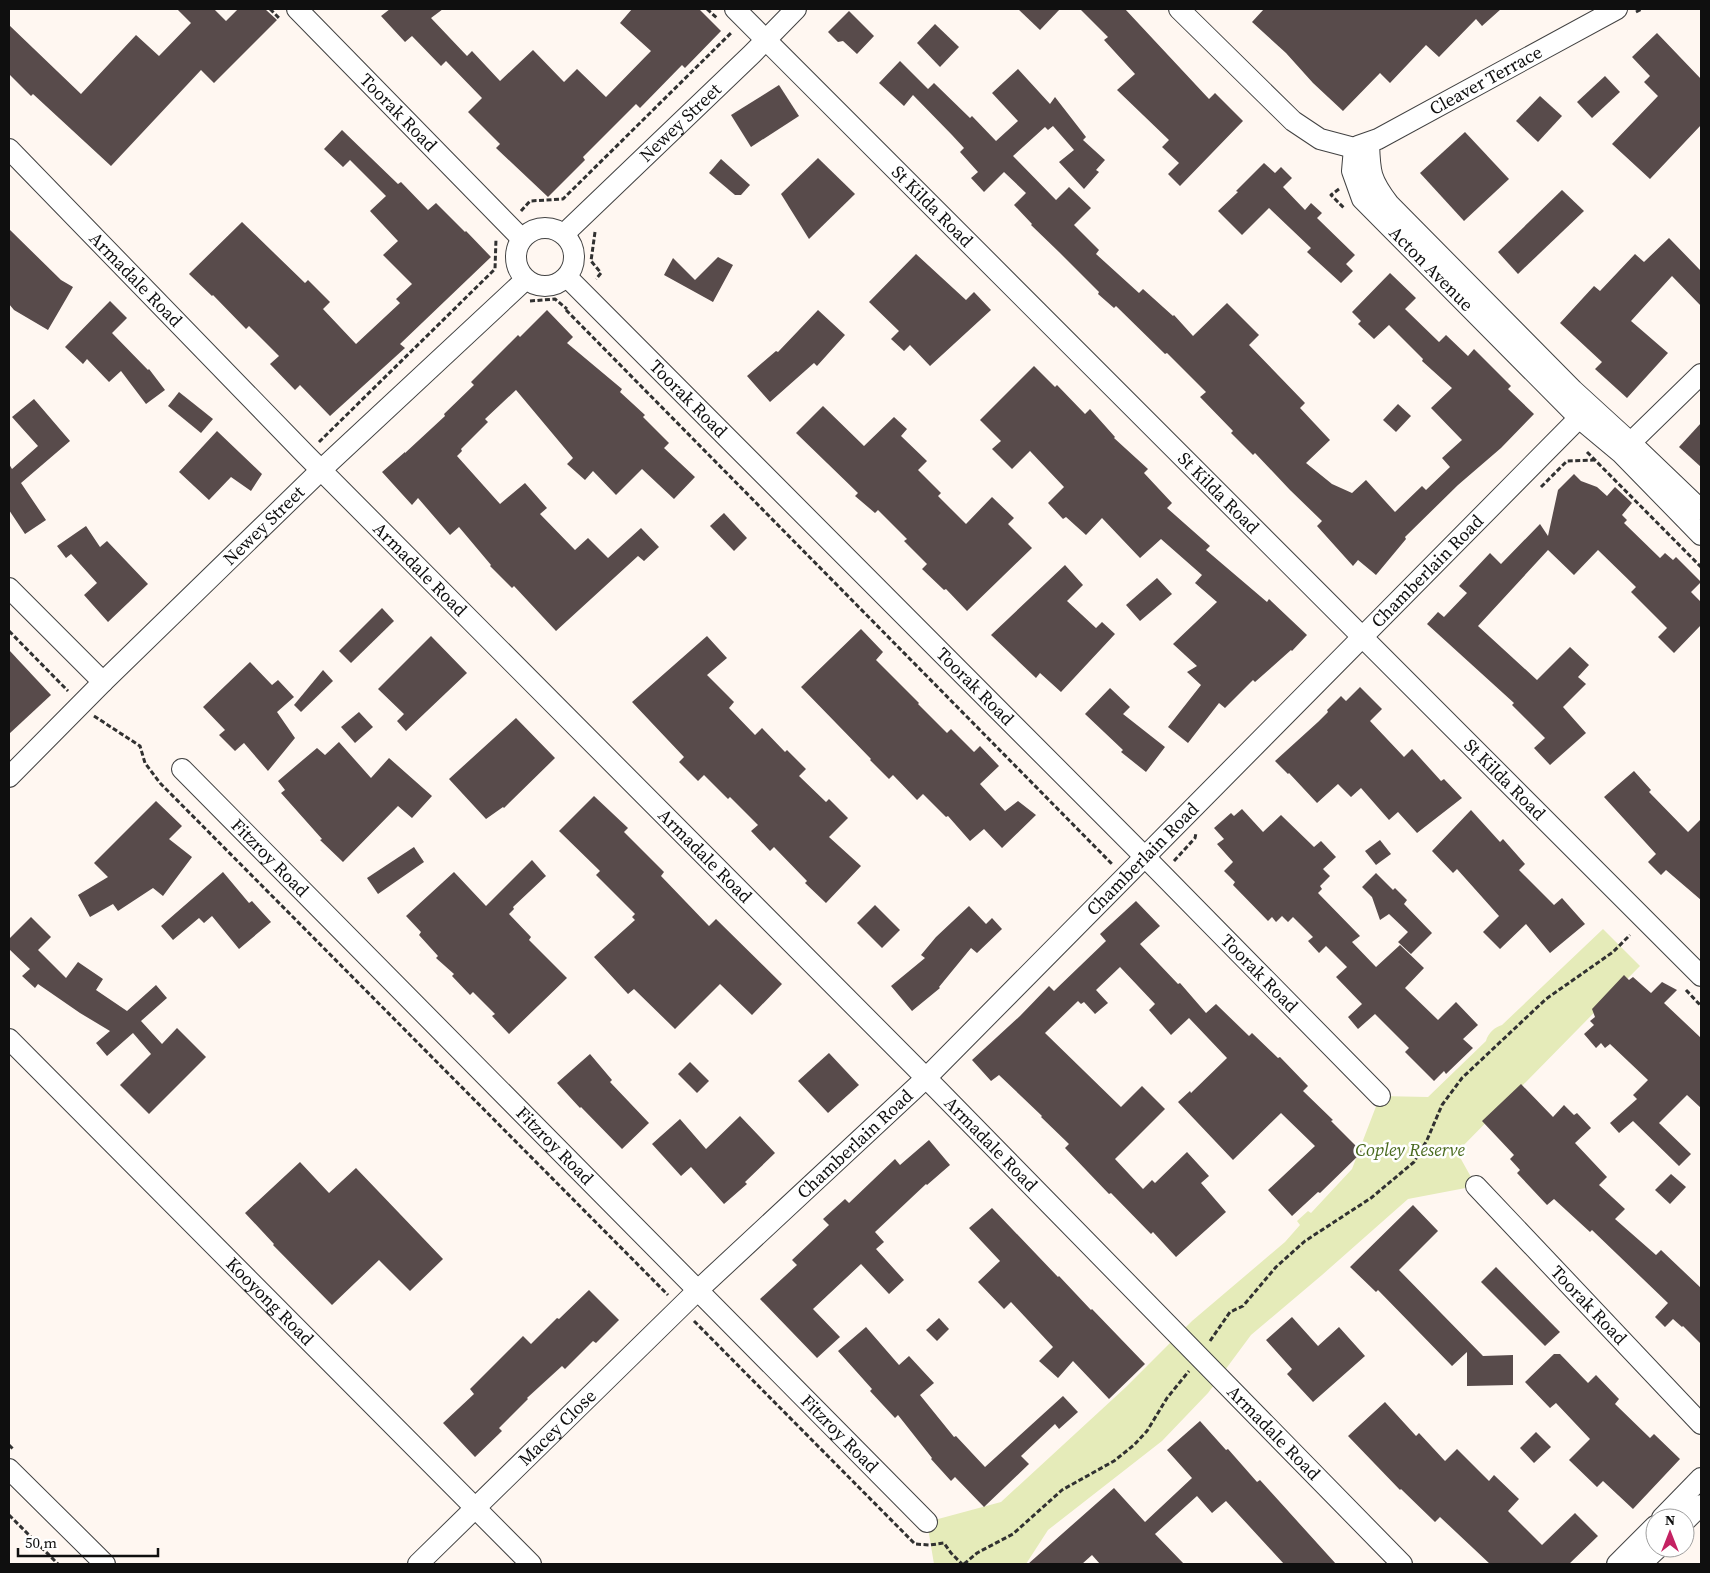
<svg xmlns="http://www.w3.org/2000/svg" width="1710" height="1573" font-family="'Source Serif 4',serif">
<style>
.green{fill:#e5ebb9}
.building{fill:#584b4b}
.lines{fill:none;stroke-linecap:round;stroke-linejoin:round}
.minor-casing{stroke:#424242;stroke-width:22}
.path{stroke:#313131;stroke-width:3;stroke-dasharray:5 2.5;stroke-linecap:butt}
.minor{stroke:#fff;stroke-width:20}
.labels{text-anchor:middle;stroke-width:5;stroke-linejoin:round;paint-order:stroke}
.street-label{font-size:18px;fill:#0f0f0f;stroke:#fff}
.park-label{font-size:18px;font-style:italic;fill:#48691d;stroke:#fff}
</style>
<rect width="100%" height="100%" fill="#fff7f1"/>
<path class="green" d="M1603,929L1640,966L1457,1152L1476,1186L1408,1199L1322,1275L1251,1335L1208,1393L1162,1441L1048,1530L1026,1564H934L927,1522L1001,1502L1126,1387L1192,1321L1285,1242L1300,1225L1297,1221L1308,1211L1311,1213L1352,1169L1380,1096L1428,1097L1486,1041C1488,1033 1495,1027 1502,1025Z"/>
<g class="building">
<path d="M177,9H214L226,21L238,9H265L277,20L214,83L201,70L111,166L33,94L31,96L9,74V25L81,94L136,35L159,56L191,23Z"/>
<path d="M390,9H443L431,18L467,56L472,51L500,81L533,50L564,82L577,69L606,97L651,51L620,23L632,9H699L721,31L685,68L682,65L640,108L636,104L583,157L585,160L548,197L496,148L500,144L468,112L482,98L446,61L441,66L412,36L405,42L381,16Z"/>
<path d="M1018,9H1060L1040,30Z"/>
<path d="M1080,9H1125L1209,99L1215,93L1243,121L1180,186L1168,174L1179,163L1162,147L1169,140L1117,90L1135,74L1104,40L1108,37Z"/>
<path d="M1264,9H1501L1482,26L1476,19L1439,57L1426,45L1390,83L1380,73L1343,111L1313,83L1286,53L1252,22Z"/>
<path d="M849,11L874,36L857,54L843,41L838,42L828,32Z"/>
<path d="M935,24L959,47L940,67L917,43Z"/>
<path d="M1657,33L1701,79V125L1650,179L1612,144L1658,96L1644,82L1650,76L1632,57Z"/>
<path d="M900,61L928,89L934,83L970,118L972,116L996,141L1018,121L992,93L1018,69L1050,104L1055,97L1086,137L1083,140L1105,160L1096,170L1099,172L1084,189L1059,162L1074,150L1053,126L1048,130L1045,127L1013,156L1056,200L1069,187L1091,208L1074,225L1099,250L1096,254L1139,293L1143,289L1173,316L1174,315L1193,336L1227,303L1259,335L1249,345L1305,403L1300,408L1330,440L1306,463L1332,484L1352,493L1366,480L1395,512L1422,486L1426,490L1450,467L1442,458L1462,440L1431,408L1452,388L1422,361L1423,359L1389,325L1374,339L1358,324L1361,321L1352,312L1390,273L1416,298L1405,309L1439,342L1446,335L1468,356L1474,349L1511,386L1508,389L1534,414L1501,448L1458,485L1405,537L1406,539L1376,575L1358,560L1353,566L1317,526L1322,521L1290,490L1255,453L1253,455L1231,433L1233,431L1200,397L1206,392L1167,353L1165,354L1116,306L1114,308L1098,294L1099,292L1059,252L1031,225L1032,224L1014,205L1026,193L1004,172L984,192L971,178L978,172L960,152L964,148L952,135L913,95L904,106L879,83Z"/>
<path d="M1605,76L1620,92L1592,118L1577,102Z"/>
<path d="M779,85L799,116L751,147L731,115Z"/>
<path d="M1540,96L1562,116L1538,142L1516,121Z"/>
<path d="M342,130L398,184L401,182L428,210L436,203L465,232L466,231L491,257L400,344L405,348L330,416L300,385L295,390L270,364L279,356L249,326L246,329L213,295L212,296L189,274L242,222L305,283L308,280L330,302L323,309L356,344L400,303L396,299L412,284L383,255L398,241L370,211L386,196L350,160L343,167L324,149Z"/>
<path d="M1465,132L1509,179L1464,221L1420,173Z"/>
<path d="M818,158L855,194L809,239L781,194Z"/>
<path d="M721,159L750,185L741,195H735L709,173Z"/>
<path d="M1264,163L1275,173L1281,167L1292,178L1283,187L1305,210L1311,203L1322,213L1317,218L1355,255L1346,264L1353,271L1341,283L1307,252L1311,248L1269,208L1242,235L1218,211L1238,192L1236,191Z"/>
<path d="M1562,190L1584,211L1518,274L1498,252Z"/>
<path d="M9,229L61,280L73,287L48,330L14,310L9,304Z"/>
<path d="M1669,238L1701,271V306L1672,276L1631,321L1668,353L1627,398L1595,369L1602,362L1560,323L1594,286L1600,291L1635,254L1644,262Z"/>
<path d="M916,254L966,300L974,292L991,310L930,366L910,345L904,351L891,339L899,331L869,302Z"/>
<path d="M718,257L733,265L713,302L664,275L673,258L695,280Z"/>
<path d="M110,301L127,318L112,333L148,370L149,369L165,390L146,404L121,371L109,382L87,359L83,364L65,347Z"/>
<path d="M547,310L573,337L567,343L622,389L620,392L645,415L643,417L669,443L664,448L695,477L674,499L642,469L616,495L593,471L585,480L567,464L573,458L516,390L485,419L488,422L461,449L462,451L457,456L500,504L525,483L547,508L540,514L575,550L588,538L608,558L641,528L659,547L644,561L638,556L556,631L514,586L512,588L490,566L491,565L459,527L450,535L418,498L412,505L382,472L405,452V453L445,416L444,414L474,385L471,382L518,335L520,337Z"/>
<path d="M818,310L845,335L817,366L814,363L770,402L747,376L776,351L778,352Z"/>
<path d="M1034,366L1055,387L1057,385L1085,414L1090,409L1115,437L1114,438L1148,469L1144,473L1172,503L1167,508L1210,546L1206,550L1267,602L1269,599L1307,635L1292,651L1291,650L1255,682L1253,680L1225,708L1219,703L1188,743L1168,727L1201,685L1187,672L1197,666L1173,644L1217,602L1195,583L1202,575L1161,539L1140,558L1102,518L1086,535L1066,517L1063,519L1048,503L1064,487L1030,451L1012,469L992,449L1001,441L980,420Z"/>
<path d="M179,392L213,419L201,433L168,406Z"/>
<path d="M34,399L70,441L21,483L46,520L25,534L9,510V464L12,469L38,446L12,417Z"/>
<path d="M1398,404L1411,416L1396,432L1383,420Z"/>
<path d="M823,406L864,446L894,417L907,429L901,436L927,461L918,470L941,493L938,496L966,524L992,497L1014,518L1008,524L1032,548L967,611L946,589L944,590L922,569L927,564L904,541L907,539L878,510L875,513L855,496L858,493L796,433Z"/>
<path d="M1701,423V467L1679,447Z"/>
<path d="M217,431L262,474L251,491L231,477L209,500L179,472Z"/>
<path d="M1574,474L1581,481L1597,487L1607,496L1615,487L1632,503L1622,515L1627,520L1624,523L1660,558L1665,553L1673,560L1676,557L1701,582L1691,592L1701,602V625L1674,653L1658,637L1667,628L1631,592L1636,587L1598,550L1574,575L1548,550L1478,626L1537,680L1570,647L1589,665L1578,677L1586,684L1563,707L1586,733L1550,765L1534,748L1545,738L1512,705L1514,703L1427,624L1438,612L1444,617L1467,593L1459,586L1490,553L1501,564L1540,524L1548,536L1558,490Z"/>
<path d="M724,513L747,538L734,551L710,526Z"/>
<path d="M86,526L100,547L107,541L148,584L108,622L84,595L97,583L71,554L66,558L57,546Z"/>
<path d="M1065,565L1083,585L1067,601L1096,628L1102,622L1115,634L1061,692L1040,673L1036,678L991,635Z"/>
<path d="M1157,578L1172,594L1140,621L1126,605Z"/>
<path d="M382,608L394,621L351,663L339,651Z"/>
<path d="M861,629L883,652L876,660L919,703L918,704L947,733L951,729L974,752L980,746L999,766L980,784L1005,811L1018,801L1036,815L1002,848L984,829L970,841L948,816L946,817L923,794L917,800L893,775L889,779L870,760L871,759L801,687Z"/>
<path d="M431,636L467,673L406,731L397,721L404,714L378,689Z"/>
<path d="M707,636L727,658L707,675L734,702L729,708L755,735L762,728L785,752L787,750L806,769L799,776L826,802L829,799L848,818L829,837L861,866L826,903L805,883L807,881L774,847L770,851L751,831L758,825L730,797L728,799L704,775L698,781L679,762L684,757L632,702Z"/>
<path d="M9,650L51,695L9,734Z"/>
<path d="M250,662L272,685L278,680L294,697L277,712L295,738L268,771L244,743L235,751L219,735L225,730L203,707Z"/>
<path d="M323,670L333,681L301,712L294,705Z"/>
<path d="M1360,687L1382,709L1370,721L1404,757L1412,749L1441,781L1444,779L1462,798L1417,833L1398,812L1389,820L1361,788L1351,797L1338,784L1317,803L1289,773L1288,774L1275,761L1318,722L1328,712L1327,710L1341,696L1346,701Z"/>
<path d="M1110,688L1130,707L1123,714L1165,747L1146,772L1121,752L1123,750L1085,714Z"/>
<path d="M359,712L373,727L355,743L341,727Z"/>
<path d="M516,718L555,758L504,808L503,807L486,819L449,779Z"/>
<path d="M339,742L371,778L389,758L432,796L412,818L398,806L343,862L320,840L322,839L281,793L285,790L278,781L317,748L325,755Z"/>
<path d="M1634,771L1651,790L1649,792L1688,832L1701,819V900L1666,870L1661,875L1648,862L1656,854L1604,797Z"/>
<path d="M594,796L628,828L624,832L664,872L661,876L709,926L716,919L782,984L752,1015L720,984L675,1029L634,989L628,994L594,957L635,920L632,917L635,914L596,875L600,871L559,831Z"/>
<path d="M156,801L182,826L169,839L192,857L163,896L153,888L118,911L113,904L90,917L78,895L108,877L94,863Z"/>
<path d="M1242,809L1263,832L1281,815L1314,847L1321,841L1336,857L1323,869L1330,876L1320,886L1322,889L1318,893L1360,936L1352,942L1376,967L1400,945L1424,968L1405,988L1438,1020L1456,1002L1478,1025L1463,1039L1473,1048L1446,1074L1444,1071L1434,1081L1405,1052L1409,1048L1375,1014L1358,1029L1348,1017L1362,1004L1336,977L1347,967L1326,946L1319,953L1308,941L1313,937L1293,917L1288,922L1282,916L1276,922L1272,917L1268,921L1233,885L1235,882L1224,871L1233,862L1217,844L1224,839L1214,828L1231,813L1234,816Z"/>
<path d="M1471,810L1500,842L1503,839L1525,864L1519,870L1554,905L1562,898L1585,924L1550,953L1526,924L1500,949L1483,932L1499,916L1457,869L1453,873L1432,851Z"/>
<path d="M1380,840L1391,854L1376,865L1365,851Z"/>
<path d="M414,847L424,862L378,894L367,878Z"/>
<path d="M532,860L546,876L513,907L514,909L509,914L531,937L529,940L567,978L509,1034L492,1016L495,1014L473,992L470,995L452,976L454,974L436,958L438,956L419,935L421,932L406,916L454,872L486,906Z"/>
<path d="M223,872L249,903L252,901L271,922L239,949L212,916L204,923L199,918L173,940L161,926Z"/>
<path d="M1376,873L1393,890L1395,888L1407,900L1404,904L1432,933L1411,954L1398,942L1408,932L1389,914L1380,920L1372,897L1362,887Z"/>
<path d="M1136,901L1160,926L1140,944L1178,984L1180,983L1206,1013L1216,1004L1249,1036L1252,1033L1278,1058L1280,1057L1308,1086L1303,1091L1333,1120L1331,1121L1362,1152L1320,1193L1318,1192L1292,1216L1268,1190L1315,1146L1281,1113L1233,1160L1178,1102L1190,1091L1191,1093L1227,1058L1189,1018L1171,1035L1149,1010L1155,1004L1120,967L1096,990L1108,1003L1095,1014L1084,1002L1081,1004L1078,1001L1045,1033L1121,1107L1142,1086L1165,1109L1115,1159L1143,1189L1152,1180L1155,1183L1187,1152L1209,1176L1201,1183L1226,1212L1176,1257L1153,1232L1151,1234L1111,1193L1109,1194L1065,1148L1069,1144L1041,1117L1042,1116L999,1075L991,1081L972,1060L1020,1016L1049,986L1054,991L1106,941L1100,934Z"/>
<path d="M875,905L900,930L882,948L857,923Z"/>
<path d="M969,906L986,924L992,918L1002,929L977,953L971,948L939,987L940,988L912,1011L891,986L925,958L921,955L936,937Z"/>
<path d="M31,917L51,937L38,950L66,978L78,962L103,979L96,990L127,1011L156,985L167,998L141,1021L162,1044L177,1028L206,1057L149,1114L120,1085L151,1054L133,1033L107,1056L96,1043L110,1031L80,1013L38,984L35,988L22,976L30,969L9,949V939Z"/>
<path d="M1624,975L1629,980L1633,977L1651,993L1662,982L1677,990L1664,1003L1701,1038V1108L1687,1095L1659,1123L1691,1154L1679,1166L1633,1121L1619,1133L1610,1123L1637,1099L1633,1095L1648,1080L1610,1044L1605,1048L1601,1043L1596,1048L1584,1034L1594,1025L1590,1021L1595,1017L1592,1009Z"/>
<path d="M829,1053L859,1085L828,1113L798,1081Z"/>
<path d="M590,1054L612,1080L610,1082L649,1123L622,1149L581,1107L580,1108L557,1083Z"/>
<path d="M690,1062L709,1081L697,1093L678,1074Z"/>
<path d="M1521,1084L1553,1117L1564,1105L1574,1115L1577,1113L1591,1128L1575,1143L1607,1177L1599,1185L1625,1209L1615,1219L1656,1255L1661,1250L1701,1288V1344L1683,1326L1682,1327L1673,1319L1665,1327L1655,1317L1668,1303L1592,1230L1590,1232L1554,1199L1547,1205L1517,1173L1520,1170L1510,1159L1514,1155L1482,1121Z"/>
<path d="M740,1116L775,1153L745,1182L747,1184L724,1204L691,1167L681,1176L652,1144L680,1119L706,1149Z"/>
<path d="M929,1140L950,1165L927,1185L926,1184L875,1232L884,1242L876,1249L904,1280L889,1294L861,1264L813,1309L840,1337L817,1358L760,1299L797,1265L792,1260L829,1225L823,1219L845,1199L849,1203L895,1159L900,1165Z"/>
<path d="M300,1162L329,1193L356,1168L443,1259L410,1291L379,1260L332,1305L273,1245L274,1244L245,1213Z"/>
<path d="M1671,1174L1686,1187L1670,1204L1655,1190Z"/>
<path d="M1413,1205L1438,1231L1399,1270L1483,1356L1513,1355V1385L1467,1386V1352L1452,1366L1378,1290L1376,1292L1350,1267Z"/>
<path d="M992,1208L1058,1277L1059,1276L1091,1310L1092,1309L1145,1364L1109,1399L1073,1361L1058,1378L1039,1361L1053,1347L1011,1302L1004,1309L978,1282L1000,1261L969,1228Z"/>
<path d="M1496,1267L1560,1332L1545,1346L1481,1282Z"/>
<path d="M589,1290L619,1320L596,1343L593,1341L565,1369L562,1366L527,1398L528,1399L499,1428L502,1431L475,1457L443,1423L474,1394L470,1389L523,1336L531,1344L557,1318L559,1319Z"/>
<path d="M1292,1317L1318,1346L1339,1327L1365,1356L1313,1402L1287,1374L1292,1369L1266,1340Z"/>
<path d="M939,1318L949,1329L937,1341L926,1330Z"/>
<path d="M866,1327L899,1365L909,1356L934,1383L920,1395L954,1437L956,1436L985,1467L1063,1396L1078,1412L1059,1429L1055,1424L1021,1456L1029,1464L984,1507L955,1477L951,1481L931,1459L932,1458L898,1415L895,1418L870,1391L872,1389L838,1351Z"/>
<path d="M1554,1354H1560L1588,1383L1596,1375L1619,1399L1615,1404L1650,1438L1654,1434L1680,1459L1633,1509L1603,1481L1597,1487L1569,1460L1590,1439L1556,1403L1550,1408L1525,1382Z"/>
<path d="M1385,1402L1416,1436L1419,1433L1445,1461L1457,1449L1489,1481L1494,1475L1519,1499L1508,1511L1542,1545L1575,1513L1598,1536L1569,1564H1490L1440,1517L1435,1522L1401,1489L1400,1490L1348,1436Z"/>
<path d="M1200,1421L1226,1450L1228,1449L1257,1482L1260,1480L1336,1564H1284L1226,1501L1212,1513L1197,1496L1155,1534L1184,1564H1100L1092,1555L1082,1564H1028L1114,1488L1145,1522L1192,1478L1167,1450Z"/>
<path d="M1536,1432L1551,1447L1534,1463L1520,1448Z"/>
</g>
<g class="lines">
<defs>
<g id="minor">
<path id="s1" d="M297,9L521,238"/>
<path id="s2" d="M735,9L1701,976"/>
<path d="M1179,9L1293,121L1320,139L1354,148"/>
<path d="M1369,143C1370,172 1370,179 1389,204L1573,390L1631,443L1701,510"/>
<path id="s3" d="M1358,146L1378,139L1617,9"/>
<path id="s4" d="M1354,148L1352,171L1362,199L1579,418L1621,453L1701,535"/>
<path id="s5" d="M9,149L306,455L938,1090L1402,1564"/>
<circle cx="545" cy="257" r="29"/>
<path id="s6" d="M564,234L752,54L796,9"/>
<path id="s7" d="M567,277L1145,857L1380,1096"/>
<path d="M1622,451L1701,374"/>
<path d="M9,588L103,682"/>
<path id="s8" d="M182,769L927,1522"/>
<path id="s9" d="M9,777L103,682L321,470L525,280"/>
<path id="s10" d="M9,1039L531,1564"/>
<path id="s11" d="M1476,1186L1701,1424"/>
<path d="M9,1469L105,1564"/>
<path d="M1662,1518L1701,1478"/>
<path d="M1685,1521L1701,1505"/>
<path id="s12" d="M418,1564L697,1291L926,1078L1579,418"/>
<path d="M1617,1564L1655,1526"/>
<path d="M1641,1564L1658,1548"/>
</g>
</defs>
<use href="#minor" class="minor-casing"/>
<g class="path">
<path d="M270,9L279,18"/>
<path d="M707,9L718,19"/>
<path d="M1636,12L1642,9"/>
<path d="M1339,189L1331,195L1344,208"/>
<path d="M521,211L530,201L563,199L732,32"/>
<path d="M595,232L591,261L601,273L596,279"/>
<path d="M530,301L555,299L567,309"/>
<path d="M566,310L1113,865"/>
<path d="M319,442L495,269L496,239"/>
<path d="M1587,452L1701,567"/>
<path d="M1541,487L1567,461L1594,460"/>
<path d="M9,631L68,691"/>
<path d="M94,716L140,746L145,763L160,783L668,1295"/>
<path d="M1174,861L1195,838L1196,833"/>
<path d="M1686,990L1701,1006"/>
<path d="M694,1321L915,1544L930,1545L944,1543L951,1553L962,1564"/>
<path d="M1210,1341L1230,1312L1243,1306L1276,1267L1305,1241L1371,1198L1414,1162L1427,1140L1442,1105L1462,1078L1546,999L1613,952L1630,935"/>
<path d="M9,1445L14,1450"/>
<path d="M9,1515L58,1564"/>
<path d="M964,1564L977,1553L1013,1534L1062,1490L1114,1461L1134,1445L1147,1431L1167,1398L1189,1371"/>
</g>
<use href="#minor" class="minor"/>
</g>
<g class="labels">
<g class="street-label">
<text dy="6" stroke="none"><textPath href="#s3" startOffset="144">Cleaver Terrace</textPath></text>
<text dy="6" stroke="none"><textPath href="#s1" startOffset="145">Toorak Road</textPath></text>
<text dy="6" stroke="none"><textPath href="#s6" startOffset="161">Newey Street</textPath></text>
<text dy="6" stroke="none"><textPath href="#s2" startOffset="279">St Kilda Road</textPath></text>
<text dy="6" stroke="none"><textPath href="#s4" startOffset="151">Acton Avenue</textPath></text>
<text dy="6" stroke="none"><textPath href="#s5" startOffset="182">Armadale Road</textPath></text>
<text dy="6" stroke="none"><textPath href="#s7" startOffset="172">Toorak Road</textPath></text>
<text dy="6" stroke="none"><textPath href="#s2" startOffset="684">St Kilda Road</textPath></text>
<text dy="6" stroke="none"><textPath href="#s9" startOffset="358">Newey Street</textPath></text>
<text dy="6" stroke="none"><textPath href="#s5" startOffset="588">Armadale Road</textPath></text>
<text dy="6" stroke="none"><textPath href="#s12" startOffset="1416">Chamberlain Road</textPath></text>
<text dy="6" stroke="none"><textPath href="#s7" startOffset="578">Toorak Road</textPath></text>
<text dy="6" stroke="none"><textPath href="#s2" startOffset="1089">St Kilda Road</textPath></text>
<text dy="6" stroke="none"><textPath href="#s5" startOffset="992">Armadale Road</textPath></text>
<text dy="6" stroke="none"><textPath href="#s8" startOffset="125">Fitzroy Road</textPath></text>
<text dy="6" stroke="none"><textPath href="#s12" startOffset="1011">Chamberlain Road</textPath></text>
<text dy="6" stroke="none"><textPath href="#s7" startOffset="982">Toorak Road</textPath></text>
<text dy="6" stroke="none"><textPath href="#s12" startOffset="606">Chamberlain Road</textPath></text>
<text dy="6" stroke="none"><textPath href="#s5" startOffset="1398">Armadale Road</textPath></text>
<text dy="6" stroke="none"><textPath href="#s8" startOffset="530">Fitzroy Road</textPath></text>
<text dy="6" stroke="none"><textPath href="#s10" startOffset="370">Kooyong Road</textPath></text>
<text dy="6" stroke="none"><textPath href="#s11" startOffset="164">Toorak Road</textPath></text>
<text dy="6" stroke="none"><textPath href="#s12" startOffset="195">Macey Close</textPath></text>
<text dy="6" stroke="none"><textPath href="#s8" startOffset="935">Fitzroy Road</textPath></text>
<text dy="6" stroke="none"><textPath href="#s5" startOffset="1802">Armadale Road</textPath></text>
</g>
<g class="park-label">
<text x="1410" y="1156">Copley Reserve</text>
</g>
</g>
<rect width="1710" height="1573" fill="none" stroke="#0f0f0f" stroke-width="20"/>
<g transform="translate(1670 1533)"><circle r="24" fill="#ffffff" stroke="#9f9f9f"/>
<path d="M0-4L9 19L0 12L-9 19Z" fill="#c42263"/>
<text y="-8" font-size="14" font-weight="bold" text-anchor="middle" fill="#0f0f0f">N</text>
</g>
<path d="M18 1548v8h140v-8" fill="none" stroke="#0f0f0f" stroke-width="2.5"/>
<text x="25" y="1548" font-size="15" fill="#0f0f0f" stroke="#ffffff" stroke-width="4" paint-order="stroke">50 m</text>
</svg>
